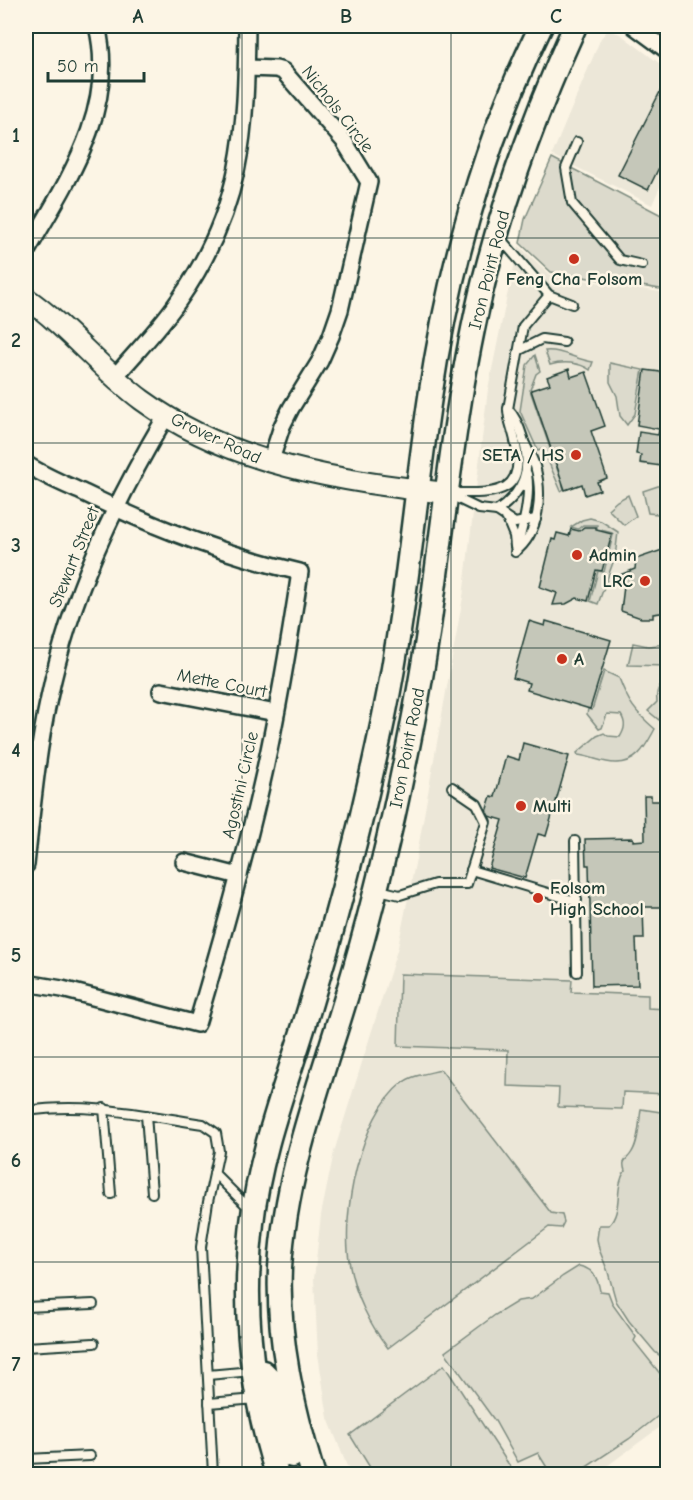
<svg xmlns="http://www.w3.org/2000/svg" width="693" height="1500" font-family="'Comic Neue',sans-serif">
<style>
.built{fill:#ece7d8}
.green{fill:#dcdacc;stroke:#7e8c80;stroke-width:1.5}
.building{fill:#c5c7b9;stroke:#1f3d34;stroke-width:1.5}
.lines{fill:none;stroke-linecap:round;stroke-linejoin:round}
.service-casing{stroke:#1f3d34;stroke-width:12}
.minor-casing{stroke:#1f3d34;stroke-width:20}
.tertiary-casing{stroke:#1f3d34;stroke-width:24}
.secondary-casing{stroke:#1f3d34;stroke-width:27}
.service{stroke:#fcf5e5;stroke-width:8}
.minor{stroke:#fcf5e5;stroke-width:15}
.tertiary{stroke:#fcf5e5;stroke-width:20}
.secondary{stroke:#fcf5e5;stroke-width:22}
.grid{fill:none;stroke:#1f3d34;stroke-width:1.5;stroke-opacity:0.55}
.poi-dot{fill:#c8321e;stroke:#fcf5e5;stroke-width:2}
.labels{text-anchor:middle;stroke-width:5;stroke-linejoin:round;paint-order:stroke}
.street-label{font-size:18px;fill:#1f3d34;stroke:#fcf5e5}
.poi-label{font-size:18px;font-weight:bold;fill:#1f3d34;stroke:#fcf5e5;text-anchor:start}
.neatline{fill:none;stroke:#1f3d34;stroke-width:2}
.grid-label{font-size:20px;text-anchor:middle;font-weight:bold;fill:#1f3d34}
</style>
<rect width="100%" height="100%" fill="#fcf5e5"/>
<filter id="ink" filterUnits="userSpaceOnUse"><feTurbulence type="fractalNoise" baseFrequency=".0167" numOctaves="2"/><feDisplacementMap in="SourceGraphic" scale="12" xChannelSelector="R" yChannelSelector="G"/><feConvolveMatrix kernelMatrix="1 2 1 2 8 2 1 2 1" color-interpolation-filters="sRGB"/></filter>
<g filter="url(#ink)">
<g class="built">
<path d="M608,30L620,34L667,69V171L652,205L552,155L601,38Z"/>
<path d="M519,246L551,275L667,293V1422L596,1474H350L328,1418L318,1354L314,1279L321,1215L334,1152L398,947L418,849L463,597L488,389L507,296Z"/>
</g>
<g class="green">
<path d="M552,158L667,218V290L551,272L520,243L525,219Z"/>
<path d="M545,351C561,349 576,360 593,362L590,370C579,362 563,361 550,365Z"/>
<path d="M535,355L540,371L536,374L530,390L564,489L561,491L543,449L538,451L520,411L527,365Z"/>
<path d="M610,363L643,370L635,414L627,425L620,416L617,396L610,382Z"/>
<path d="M667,485V515L648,513L643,491L658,486Z"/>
<path d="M628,495L636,516L624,525L608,509L617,501Z"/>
<path d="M590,518L601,521L618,532L615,557L598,604L590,601L598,571L604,572L613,535L612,533L597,529V525H583L578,529L571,527L582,520Z"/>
<path d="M633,643L648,646L667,644V666L628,665Z"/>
<path d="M604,671L619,678C628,702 635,712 655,729C646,745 638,764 615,763C603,763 590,756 578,755L577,753L597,736L604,733L608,736L620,737C625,729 626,723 621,715L607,714L602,728L599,729L587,714L588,709L592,710Z"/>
<path d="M667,672V702L659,720L648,711L657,702C655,688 662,686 664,673Z"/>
<path d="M400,974L572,980L571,992L648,995V1008L667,1009V1094L623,1092L622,1109L558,1107L559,1088L507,1086L508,1050L398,1046Z"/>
<path d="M441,1070L551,1213L562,1215L564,1222L561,1228L549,1227L388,1348C370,1325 355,1295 350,1266C340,1215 360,1116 402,1083C412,1075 429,1073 441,1070Z"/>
<path d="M641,1109L667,1113V1361L655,1352L629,1321L616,1301L608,1272L599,1249L597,1239L599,1225H609C623,1211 614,1187 625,1171C621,1159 627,1161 632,1152C639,1141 639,1122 641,1109Z"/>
<path d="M579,1266C592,1268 598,1278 600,1291L608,1292L613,1305L634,1334L636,1337L634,1341L662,1376L660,1379L667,1384V1409L629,1439L576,1474H551L538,1453L518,1462L495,1421L445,1352L495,1315L518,1301L532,1299L563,1276Z"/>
<path d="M444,1365L515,1474H374L350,1435Z"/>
</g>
<g class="building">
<path d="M668,76V149L648,190L618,175Z"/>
<path d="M569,369L571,377L586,372L605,426L591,431L607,478L597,482L600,490L585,495L582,484L565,490L531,390L550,384L547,377Z"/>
<path d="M645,370L668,373V467L640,463L641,455L636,454L639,432L658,435L659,429L637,425Z"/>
<path d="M584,527H596V530L612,534L602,571L596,570L588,601L577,598L566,604L553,605L557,593L540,587L552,539L555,540L557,533L569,536L571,529L579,531Z"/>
<path d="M668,548V612L653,614V618H641L621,611L624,586L620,575L635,569L636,559Z"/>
<path d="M529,621L545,626L546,621L611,640L590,709L527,690L529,683L513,678Z"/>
<path d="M523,743L569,756L546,836L538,834L525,878L489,868L503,820L485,815L491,796L495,797L506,756L519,760Z"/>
<path d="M644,796H651V801H668V907H643L644,939H636L638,985L592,986L589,865H586L585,839L633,838V841L645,840Z"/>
</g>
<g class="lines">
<defs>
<g id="service">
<path d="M577,142L566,168L572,203L620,260L642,265"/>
<path d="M500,238L549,295L572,304"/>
<path d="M520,350L542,339L564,342"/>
<path d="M450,493C491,493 528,498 515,441C513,430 508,421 508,409L523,326L549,295"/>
<path d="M448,494L479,509L497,511L515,523L536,519"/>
<path d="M497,511C524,492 532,469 523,438C520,428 516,417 508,409"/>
<path d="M507,519L514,536L515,547"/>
<path d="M516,550C523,528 531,498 527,474"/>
<path d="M515,552C540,533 543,494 535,466C532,457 527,448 523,440"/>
<path d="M575,841L577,972"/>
<path d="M471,870L568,899L577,900"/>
<path d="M379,890L400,895L435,884H467L486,822L477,804L452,787"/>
<path d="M104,1108L111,1194"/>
<path d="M26,1113L27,1111C86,1102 144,1115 203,1124L216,1133L219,1151L208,1202L201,1247L213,1474"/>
<path d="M146,1115L152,1193"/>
<path d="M214,1173L249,1208"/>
<path d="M26,1307L93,1304"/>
<path d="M26,1347L94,1343"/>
<path d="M208,1375L252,1371"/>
<path d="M209,1403L256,1399"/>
<path d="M26,1459L90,1456"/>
</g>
<g id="minor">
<path d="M634,26L668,51"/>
<path d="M247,68L276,69L283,71L344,141L369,182L340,310L331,336L320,361L291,408L282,426L270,463"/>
<path d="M26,253C65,184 118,110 97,26"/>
<path d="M114,378C135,353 160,328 179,300C243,208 246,133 247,26"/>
<path d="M26,464C44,476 64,484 84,493C153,527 225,555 300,572C289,645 277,719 260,791C242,869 220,946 197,1024L62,989L26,983"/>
<path d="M161,691L276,713"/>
<path d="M184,862L239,876"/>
<path d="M26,865C32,809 37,753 49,698C70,596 114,504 166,416"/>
</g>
<path id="tertiary" d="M26,298C68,327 100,369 142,400C231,465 340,481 447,493"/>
<g id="secondary">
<path d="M253,1371L263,1372L271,1380L292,1456"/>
<path d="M277,1474C251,1393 242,1308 252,1223C260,1148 289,1078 310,1006C339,911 364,813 384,716C406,611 414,503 430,397C449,269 484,142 541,26"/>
<path d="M313,1474C293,1408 277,1338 280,1268C285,1179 315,1098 341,1014C361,950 378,884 393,818C408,750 422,681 431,612C447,496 458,378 488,265C510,182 540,103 575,26"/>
</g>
</defs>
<use href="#service" class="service-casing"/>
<use href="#minor" class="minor-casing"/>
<use href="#tertiary" class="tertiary-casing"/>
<use href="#secondary" class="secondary-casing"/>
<use href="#service" class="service"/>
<use href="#minor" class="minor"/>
<use href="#tertiary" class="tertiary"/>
<use href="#secondary" class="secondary"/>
</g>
</g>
<path class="grid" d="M242,26V1474M451,26V1474M26,238H668M26,443H668M26,648H668M26,852H668M26,1057H668M26,1262H668"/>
<g class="poi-dot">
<circle cx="574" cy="259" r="6"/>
<circle cx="576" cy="455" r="6"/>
<circle cx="577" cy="555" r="6"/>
<circle cx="645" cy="581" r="6"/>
<circle cx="562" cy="659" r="6"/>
<circle cx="521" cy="806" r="6"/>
<circle cx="538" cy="898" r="6"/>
</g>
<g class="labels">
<g class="street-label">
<text transform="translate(338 109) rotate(52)" y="6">Nichols Circle</text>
<text transform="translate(489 270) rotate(-76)" y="6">Iron Point Road</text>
<text transform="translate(216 438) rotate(25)" y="6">Grover Road</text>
<text transform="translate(74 557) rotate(-68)" y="6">Stewart Street</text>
<text transform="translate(222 683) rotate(11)" y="6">Mette Court</text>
<text transform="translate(407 748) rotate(-79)" y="6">Iron Point Road</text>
<text transform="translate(240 785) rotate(-77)" y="6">Agostini Circle</text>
</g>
<g class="poi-label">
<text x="574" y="285" text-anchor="middle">Feng Cha Folsom</text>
<text x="564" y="461" text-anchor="end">SETA / HS</text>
<text x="589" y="561">Admin</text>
<text x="633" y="587" text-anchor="end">LRC</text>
<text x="574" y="665">A</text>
<text x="533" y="812">Multi</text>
<text x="550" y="894">Folsom<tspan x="550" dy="21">High School</tspan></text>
</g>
</g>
<rect width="693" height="1500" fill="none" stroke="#fcf5e5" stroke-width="66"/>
<path d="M48 72v9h96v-9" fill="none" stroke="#1f3d34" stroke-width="3"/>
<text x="57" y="72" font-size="18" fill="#1f3d34" stroke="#fcf5e5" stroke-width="4.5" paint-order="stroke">50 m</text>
<rect x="33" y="33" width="627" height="1434" class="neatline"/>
<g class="grid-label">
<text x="138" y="23">A</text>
<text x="346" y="23">B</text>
<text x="556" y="23">C</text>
<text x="16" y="142">1</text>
<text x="16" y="347">2</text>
<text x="16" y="552">3</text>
<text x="16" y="757">4</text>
<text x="16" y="962">5</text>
<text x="16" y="1167">6</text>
<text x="16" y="1371">7</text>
</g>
</svg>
